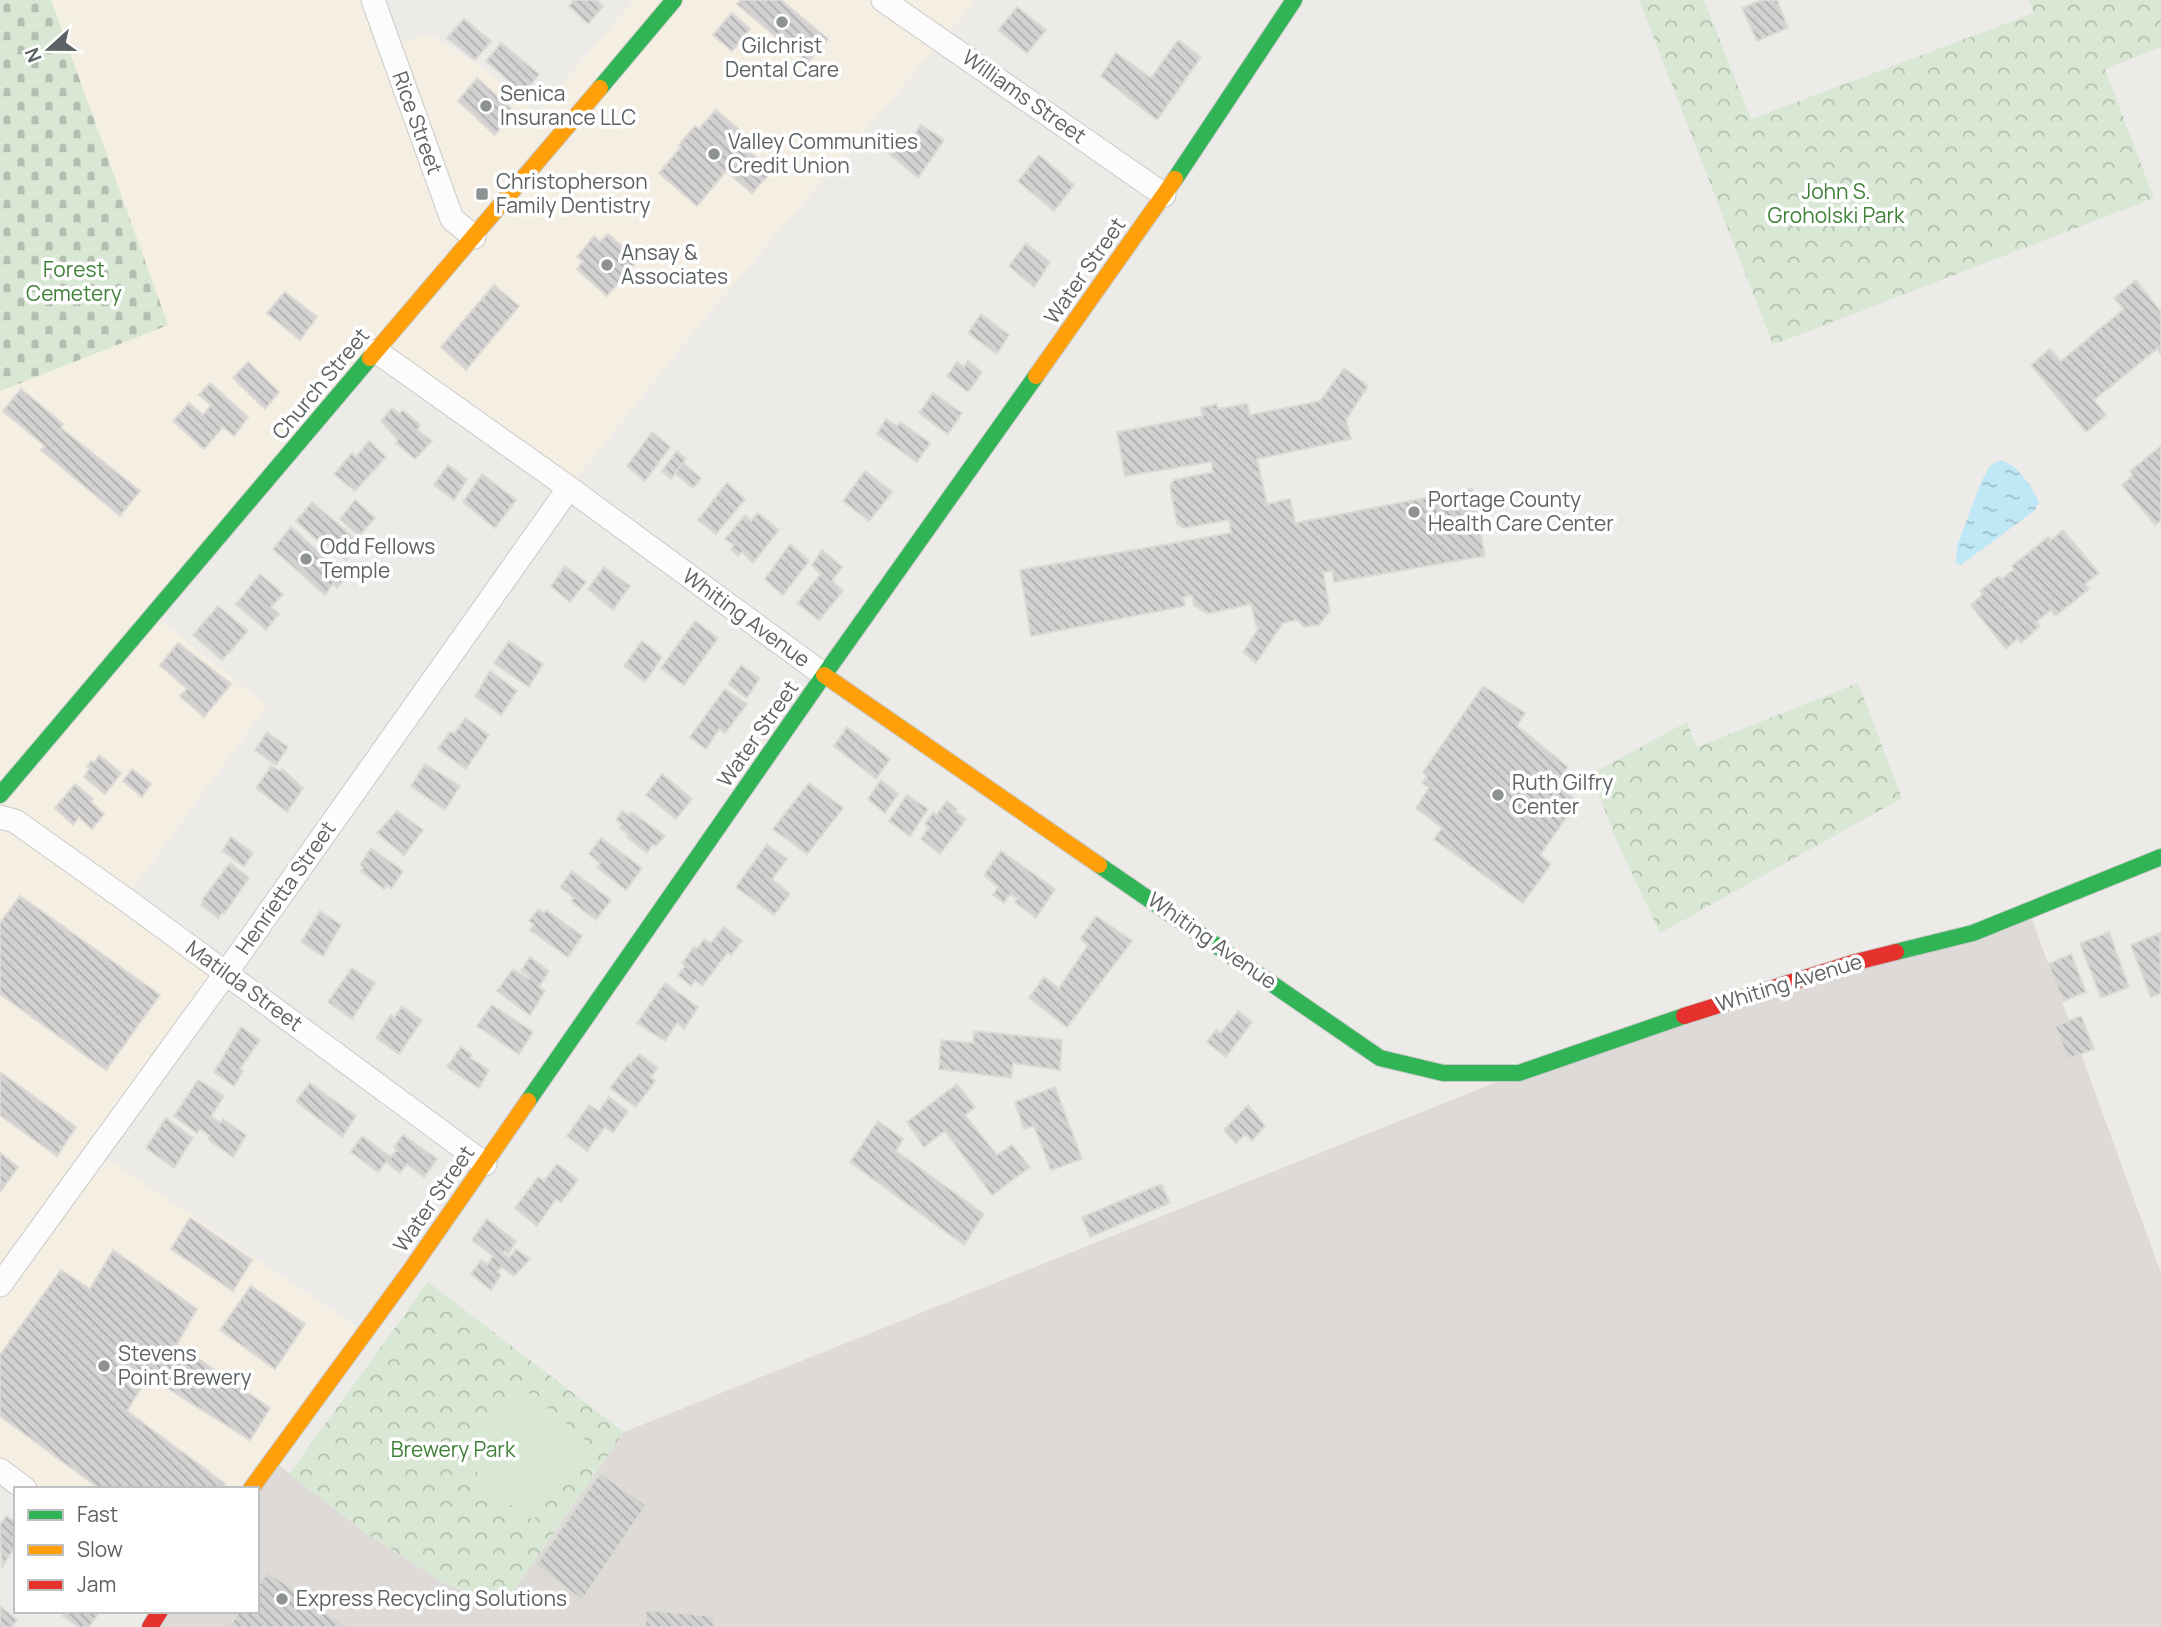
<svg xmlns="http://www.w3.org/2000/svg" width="2161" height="1627" font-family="Manrope,sans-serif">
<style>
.commercial{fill:#f5eee2}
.industrial{fill:#dddad8}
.forest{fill:url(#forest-crowns)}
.cemetery{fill:url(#cemetery-stones)}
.garden{fill:#d9e8d4}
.water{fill:url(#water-ripples)}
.building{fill:url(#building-back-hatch);stroke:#dcdad7;stroke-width:2}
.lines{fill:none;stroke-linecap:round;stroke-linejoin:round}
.street-casing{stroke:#c9c9c8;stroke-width:25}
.fast-casing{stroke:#c7c8c7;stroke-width:18}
.slow-casing{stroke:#c7c8c7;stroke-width:18}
.jam-casing{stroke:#c7c8c7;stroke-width:18}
.street{stroke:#fcfcfc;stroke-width:23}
.fast{stroke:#30b455;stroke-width:16}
.slow{stroke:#ff9f0a;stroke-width:16}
.jam{stroke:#e5322d;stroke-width:16}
.poi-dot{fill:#8f9293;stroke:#fff;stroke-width:2.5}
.labels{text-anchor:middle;stroke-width:7;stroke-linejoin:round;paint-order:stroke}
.poi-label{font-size:21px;fill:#5d6265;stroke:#fff;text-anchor:start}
.street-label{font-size:21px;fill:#5d6265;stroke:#fff}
.park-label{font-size:21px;fill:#41803a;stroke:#fff}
</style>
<defs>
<pattern id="forest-crowns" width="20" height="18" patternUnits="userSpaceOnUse" patternTransform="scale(1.75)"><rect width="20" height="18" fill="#d9e8d4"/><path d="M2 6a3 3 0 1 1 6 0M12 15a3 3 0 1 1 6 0" fill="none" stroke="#b3bfb0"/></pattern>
<pattern id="cemetery-stones" width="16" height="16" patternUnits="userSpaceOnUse" patternTransform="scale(1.75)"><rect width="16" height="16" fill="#d9e8d4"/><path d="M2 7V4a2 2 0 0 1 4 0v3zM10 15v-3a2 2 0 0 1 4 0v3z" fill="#b3bfb0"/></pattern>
<pattern id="water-ripples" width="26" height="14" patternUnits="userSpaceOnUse" patternTransform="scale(1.75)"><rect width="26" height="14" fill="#bfe7f5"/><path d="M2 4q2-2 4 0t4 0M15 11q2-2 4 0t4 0" fill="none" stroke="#9ebfca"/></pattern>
<pattern id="building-back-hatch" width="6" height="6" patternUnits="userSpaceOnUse" patternTransform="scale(1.75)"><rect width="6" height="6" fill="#d3d2d1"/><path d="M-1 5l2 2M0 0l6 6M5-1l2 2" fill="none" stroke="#aeaead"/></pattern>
</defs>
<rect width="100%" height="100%" fill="#edebe8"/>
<path class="commercial" d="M51,0H373L390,47L429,34L479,65L536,114L634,0H977L709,313L569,488L376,352L153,615L267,706L125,899L226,973L96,1151L365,1332L251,1489H16L0,1480V391L168,325Z"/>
<path class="industrial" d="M2029,911L2161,1273V1627H151L163,1611H257V1489L272,1460L366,1533L403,1557L442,1582L501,1608L624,1432L1519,1073Z"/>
<g class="forest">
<path d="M1639,0H1704L1751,119L2034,13L2029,0H2161V47L2105,69L2154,198L1773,345Z"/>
<path d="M1858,683L1902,798L1660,933L1617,842L1591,774L1687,722L1697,747Z"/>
<path d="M428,1282L624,1432L501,1608L442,1582L366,1533L289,1474Z"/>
</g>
<path class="cemetery" d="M0,0H51L168,325L0,391Z"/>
<path class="garden" d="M523,1388L584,1438L587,1451L533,1520L498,1496L476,1471L478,1436Z"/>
<path class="water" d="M2000,460C2019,466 2030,484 2039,502L2035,510L1961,565L1956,563L1957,546L1981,482L1990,466Z"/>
<g class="building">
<path d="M574,0H597L603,6L588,24L569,6Z"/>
<path d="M741,0H781L828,39L807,63L737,4Z"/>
<path d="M1762,0H1777L1788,28L1757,41L1742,8Z"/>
<path d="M1017,7L1046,30L1027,53L998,30Z"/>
<path d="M732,13L750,29L732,51L713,35Z"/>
<path d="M464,19L491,41L475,60L447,38Z"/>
<path d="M1178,40L1201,57L1157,120L1101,76L1116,53L1151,78Z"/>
<path d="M501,43L539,74L524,94L486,61Z"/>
<path d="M477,78L514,111L495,135L458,101Z"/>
<path d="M716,110L751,140L744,147L772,171L752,193L726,171L697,206L659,173L681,147L679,145L695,126L699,129Z"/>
<path d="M921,125L944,140L918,178L885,150L897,134L913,145L916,142L911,139Z"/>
<path d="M1039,155L1074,185L1054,211L1018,181Z"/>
<path d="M608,234L638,260L607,296L577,269L583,261L577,257L594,236L600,242Z"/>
<path d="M1026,243L1050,262L1034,287L1009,266Z"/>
<path d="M2136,280L2161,312V354L2157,349L2094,400L2106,415L2086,432L2031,365L2050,349L2061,361L2124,309L2114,298Z"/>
<path d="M494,285L519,306L466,370L441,347Z"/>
<path d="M285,292L317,317L300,340L267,313Z"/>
<path d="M981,314L1009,335L997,354L968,333Z"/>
<path d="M968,361L982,372L968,392L947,376L957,362L964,367Z"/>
<path d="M248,362L279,392L265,409L233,378Z"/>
<path d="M1344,368L1368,386L1346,420L1351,439L1257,459L1267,504L1290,499L1295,523L1472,489L1485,556L1334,582L1332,571L1323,572L1330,611L1319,625L1304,627L1298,620L1283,623L1256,663L1243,652L1259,628L1256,626L1251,604L1207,614L1194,605L1192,595L1183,597L1185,606L1031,636L1020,570L1231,533L1229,520L1184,528L1177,524L1170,486L1174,480L1213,472L1211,462L1125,476L1117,432L1203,416L1201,408L1217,404L1218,409L1247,404L1250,415L1320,401Z"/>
<path d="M210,383L248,417L234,436L223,427L204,449L173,421L189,403L203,415L211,405L199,395Z"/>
<path d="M21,389L63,424L61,428L140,491L120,516L41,450L45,446L3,411Z"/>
<path d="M933,393L962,413L948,434L919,413Z"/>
<path d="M392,408L399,414L403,410L420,425L417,430L432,441L415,459L396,443L398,440L381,421Z"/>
<path d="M886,419L897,426L900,422L930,443L917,462L877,434Z"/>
<path d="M652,432L670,447L645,481L627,466Z"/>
<path d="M369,441L386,457L355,491L334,474L352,453L356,457Z"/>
<path d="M2161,446V520L2155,525L2122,485L2133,475L2130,471Z"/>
<path d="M677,451L686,459L671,479L662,471Z"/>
<path d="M683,463L701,478L693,488L675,473Z"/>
<path d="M448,465L467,479L454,500L434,485Z"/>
<path d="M865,471L892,492L869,521L843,501Z"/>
<path d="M482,474L516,500L495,528L463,502Z"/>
<path d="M727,483L745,499L716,534L698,520Z"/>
<path d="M355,500L375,518L359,536L340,519Z"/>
<path d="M312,502L359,542L346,560L320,537L317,540L296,521Z"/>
<path d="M758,513L779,530L753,563L742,552L738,556L731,550L734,545L725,539L745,515L751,521Z"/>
<path d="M291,527L339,570L336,574L343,581L337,588L333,584L325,595L273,549Z"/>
<path d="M2063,530L2099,573L2085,584L2089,589L2055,616L2051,610L2036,622L2040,626L2021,643L2018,638L2006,649L1971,605L1983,594L1980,591L1998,576L2002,579L2014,569L2012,566L2048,537L2051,540Z"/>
<path d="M790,544L809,561L783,595L765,579Z"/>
<path d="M822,550L842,567L832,581L843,591L819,620L797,603L821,574L812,565Z"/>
<path d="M565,566L586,582L570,602L551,586Z"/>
<path d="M604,567L630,586L613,610L588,589Z"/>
<path d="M260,574L283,594L271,607L279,614L266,630L236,604Z"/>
<path d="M218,606L248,631L222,660L193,635Z"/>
<path d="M695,621L718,638L684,685L661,668Z"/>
<path d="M509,641L543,664L529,687L494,663Z"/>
<path d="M642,641L662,657L645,682L624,666Z"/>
<path d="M178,643L231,684L204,717L180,696L187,689L160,665Z"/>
<path d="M741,665L760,678L747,698L728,684Z"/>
<path d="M490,671L517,691L501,715L475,696Z"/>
<path d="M1483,686L1525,713L1517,726L1568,767L1564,772L1576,781L1568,792L1574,798L1562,815L1566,818L1540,855L1551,864L1523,903L1434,839L1442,828L1416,808L1429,788L1422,783L1427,777L1423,772Z"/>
<path d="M725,689L747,704L725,733L719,729L706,749L690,737Z"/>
<path d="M465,718L489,735L466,769L438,749L450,732L454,734Z"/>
<path d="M847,727L890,759L876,779L834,746Z"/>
<path d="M267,732L288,747L276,765L255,750Z"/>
<path d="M99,755L121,773L105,794L84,777L90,768L87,766L91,761L94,763Z"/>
<path d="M425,764L460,786L445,810L411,786Z"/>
<path d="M271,766L280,771L282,769L303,788L287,812L256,788Z"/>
<path d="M132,769L151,784L142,797L123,781Z"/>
<path d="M662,774L692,799L676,819L646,795Z"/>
<path d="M881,780L898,794L885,813L868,799Z"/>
<path d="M809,783L843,808L807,854L773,829Z"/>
<path d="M75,784L93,799L91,802L104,814L92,829L79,817L73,825L55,808Z"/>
<path d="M907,795L928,809L910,836L889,821Z"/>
<path d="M947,801L957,809L955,811L966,819L940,854L921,839L929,827L925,824L933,812L937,814Z"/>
<path d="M397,811L423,830L404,855L377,833Z"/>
<path d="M622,811L629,816L631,812L665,836L656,846L653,844L647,853L627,837L629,835L620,828L622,824L616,820Z"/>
<path d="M231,837L253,853L244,866L222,851Z"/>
<path d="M601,838L642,868L626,890L597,867L600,863L589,854Z"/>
<path d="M767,844L787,859L772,879L790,894L774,915L736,887Z"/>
<path d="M371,848L403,871L391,889L387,885L384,889L361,871L363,868L360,865Z"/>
<path d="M1001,851L1055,889L1036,918L1015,902L1017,899L1010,894L1004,903L993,895L998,887L984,875Z"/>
<path d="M230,863L249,878L224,914L222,913L218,918L201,905L204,902L202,900Z"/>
<path d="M572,871L611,900L596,920L571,901L574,898L560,887Z"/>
<path d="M20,896L160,995L106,1070L0,994V923Z"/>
<path d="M538,909L544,913L546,910L582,936L568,957L530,930L534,924L529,921Z"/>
<path d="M320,911L341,925L323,956L301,942Z"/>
<path d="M1096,916L1132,941L1067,1027L1029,998L1044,977L1059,988L1088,945L1080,939Z"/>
<path d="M724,927L742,941L731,955L728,952L702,986L695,980L691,986L678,975L685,966L682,963L694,947L697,949L704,939L711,943Z"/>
<path d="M2109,932L2129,987L2101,998L2080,943Z"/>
<path d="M2160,933L2161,993L2151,997L2131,945Z"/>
<path d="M2071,954L2086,992L2063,1001L2048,964Z"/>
<path d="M530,957L549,971L539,987L545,991L530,1015L497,991L513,969L529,979L530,977L521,970Z"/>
<path d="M352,968L375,983L352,1019L328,1002Z"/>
<path d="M665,983L698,1007L684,1029L677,1023L665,1041L637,1023Z"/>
<path d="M492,1005L533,1032L519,1054L477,1026Z"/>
<path d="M402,1006L422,1020L399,1054L376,1038L391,1015L394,1018Z"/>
<path d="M1238,1011L1252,1022L1226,1057L1207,1042L1216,1030L1221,1033Z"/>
<path d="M2081,1016L2094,1049L2068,1059L2055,1026Z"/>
<path d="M241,1027L260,1040L240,1069L243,1071L234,1086L214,1072Z"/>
<path d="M974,1031L1062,1040L1060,1070L1013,1063L1011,1078L939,1069L941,1040L973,1043Z"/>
<path d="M461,1047L472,1055L470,1058L489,1070L479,1088L447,1067Z"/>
<path d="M639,1054L658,1068L651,1077L655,1081L636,1107L610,1088L628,1064L630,1065Z"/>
<path d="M0,1072L76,1127L57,1156L0,1115Z"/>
<path d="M198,1080L224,1096L211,1116L220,1123L223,1119L246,1135L233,1157L208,1139L210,1136L200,1129L197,1133L174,1116Z"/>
<path d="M310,1083L356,1116L342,1137L296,1101Z"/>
<path d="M957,1084L975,1107L965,1115L997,1155L1012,1145L1030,1167L992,1195L945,1131L924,1147L907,1122Z"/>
<path d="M1055,1087L1082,1159L1051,1170L1034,1126L1024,1129L1015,1102Z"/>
<path d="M609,1097L628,1111L613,1133L605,1127L587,1151L567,1136L589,1105L599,1111Z"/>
<path d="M1248,1105L1265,1126L1252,1141L1246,1134L1236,1143L1224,1130Z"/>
<path d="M166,1118L193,1138L174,1168L146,1148Z"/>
<path d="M878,1121L903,1139L896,1151L984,1214L964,1245L850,1162Z"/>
<path d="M403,1135L437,1159L424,1177L407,1164L400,1173L386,1162L378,1172L351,1152L362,1136L391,1157L397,1150L394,1147Z"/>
<path d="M0,1153L18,1167L0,1192Z"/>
<path d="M557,1164L578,1180L561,1202L556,1199L537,1226L515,1208L538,1177L544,1181Z"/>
<path d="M1161,1184L1170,1203L1090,1237L1082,1217Z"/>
<path d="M190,1218L252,1260L233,1291L171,1249Z"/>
<path d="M487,1219L516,1241L508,1254L505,1251L503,1254L509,1258L516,1249L530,1259L514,1276L501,1267L497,1272L501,1275L491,1290L471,1274L481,1260L487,1265L493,1256L472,1240Z"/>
<path d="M113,1250L197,1309L177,1344L270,1408L250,1440L148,1376L127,1411L225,1484L221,1489H100L0,1416V1355L61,1270L90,1289Z"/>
<path d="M251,1286L305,1324L275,1369L220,1330Z"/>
<path d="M600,1473L646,1505L582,1600L536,1565Z"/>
<path d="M6,1516L16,1522V1545L2,1567L0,1525Z"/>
<path d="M268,1572L346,1627H229L240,1611H257V1587Z"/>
<path d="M0,1606L17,1620L12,1627H0Z"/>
<path d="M646,1610L714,1616V1627H645Z"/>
<path d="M67,1611H100L89,1627H78L63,1616Z"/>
</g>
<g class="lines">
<defs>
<g id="street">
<path d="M373,0L452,219L474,237"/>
<path d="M883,0L1164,195"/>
<path d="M376,351L569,488L824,675"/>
<path d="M0,817L15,821L125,899L485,1164"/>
<path d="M0,1285L226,973L569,488"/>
<path d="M0,1470L25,1489"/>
</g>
<g id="fast">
<path d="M600,88L674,0"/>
<path d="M1175,179L1294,0"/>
<path d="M0,795L370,358"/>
<path d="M1099,865L1380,1058L1443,1073H1519L1684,1016"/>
<path d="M1896,952L1973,933L2161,857"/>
<path d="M528,1101L824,675L1036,376"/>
</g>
<g id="slow">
<path d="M370,358L600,88"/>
<path d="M1036,376L1175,179"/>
<path d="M824,675L1099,865"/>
<path d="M251,1489L412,1268L528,1101"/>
</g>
<g id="jam">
<path d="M1684,1016L1856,962L1896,952"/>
<path d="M150,1627L160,1611"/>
</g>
</defs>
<use href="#street" class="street-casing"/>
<use href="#fast" class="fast-casing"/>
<use href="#slow" class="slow-casing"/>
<use href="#jam" class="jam-casing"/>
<use href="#street" class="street"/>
<use href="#fast" class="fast"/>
<use href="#slow" class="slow"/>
<use href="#jam" class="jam"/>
</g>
<g class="poi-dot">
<circle cx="782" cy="22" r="7"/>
<circle cx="486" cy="106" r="7"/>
<circle cx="714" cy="154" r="7"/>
<rect x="475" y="187" width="14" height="14" rx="3.5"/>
<circle cx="607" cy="265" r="7"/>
<circle cx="1414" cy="512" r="7"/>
<circle cx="306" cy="559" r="7"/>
<circle cx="1498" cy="795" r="7"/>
<circle cx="104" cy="1366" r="7"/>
<circle cx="282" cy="1599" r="7"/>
</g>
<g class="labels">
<g class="poi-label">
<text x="782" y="53" text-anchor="middle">Gilchrist<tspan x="782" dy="24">Dental Care</tspan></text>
<text x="500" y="101">Senica<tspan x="500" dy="24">Insurance LLC</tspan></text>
<text x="728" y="149">Valley Communities<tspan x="728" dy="24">Credit Union</tspan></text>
<text x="496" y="189">Christopherson<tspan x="496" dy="24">Family Dentistry</tspan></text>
<text x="621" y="260">Ansay &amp;<tspan x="621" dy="24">Associates</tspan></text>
<text x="1428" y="507">Portage County<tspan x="1428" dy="24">Health Care Center</tspan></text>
<text x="320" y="554">Odd Fellows<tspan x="320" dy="24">Temple</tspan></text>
<text x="1512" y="790">Ruth Gilfry<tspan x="1512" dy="24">Center</tspan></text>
<text x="118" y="1361">Stevens<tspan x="118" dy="24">Point Brewery</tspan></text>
<text x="296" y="1606">Express Recycling Solutions</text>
</g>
<g class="street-label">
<text transform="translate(1024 97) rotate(35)" y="7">Williams Street</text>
<text transform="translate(417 123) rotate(70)" y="7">Rice Street</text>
<text transform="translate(1085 271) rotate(-55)" y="7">Water Street</text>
<text transform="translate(321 384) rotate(-50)" y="7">Church Street</text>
<text transform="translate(746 618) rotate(36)" y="7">Whiting Avenue</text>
<text transform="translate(758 734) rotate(-55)" y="7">Water Street</text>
<text transform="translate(286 888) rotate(-55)" y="7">Henrietta Street</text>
<text transform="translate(1212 941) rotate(35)" y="7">Whiting Avenue</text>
<text transform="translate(1789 983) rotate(-17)" y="7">Whiting Avenue</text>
<text transform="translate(244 986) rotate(36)" y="7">Matilda Street</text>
<text transform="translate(434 1199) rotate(-55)" y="7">Water Street</text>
</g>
<g class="park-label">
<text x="1836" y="199">John S.<tspan x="1836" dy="24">Groholski Park</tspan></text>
<text x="74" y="277">Forest<tspan x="74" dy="24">Cemetery</tspan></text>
<text x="453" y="1457">Brewery Park</text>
</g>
</g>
<rect x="14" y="1487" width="245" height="126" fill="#ffffff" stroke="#bec0c1" stroke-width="2"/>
<rect x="28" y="1510" width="35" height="10" fill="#30b455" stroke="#bec0c1" stroke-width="2"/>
<text x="77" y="1522" font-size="21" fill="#5d6265">Fast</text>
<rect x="28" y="1545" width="35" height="10" fill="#ff9f0a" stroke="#bec0c1" stroke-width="2"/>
<text x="77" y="1557" font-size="21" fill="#5d6265">Slow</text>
<rect x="28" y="1580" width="35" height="10" fill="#e5322d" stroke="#bec0c1" stroke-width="2"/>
<text x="77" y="1592" font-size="21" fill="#5d6265">Jam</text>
<g transform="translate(49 49) rotate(249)" stroke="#ffffff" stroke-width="5" paint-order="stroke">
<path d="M0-5L12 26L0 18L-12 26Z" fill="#5d6265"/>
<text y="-10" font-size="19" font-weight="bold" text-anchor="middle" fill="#5d6265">N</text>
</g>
</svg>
